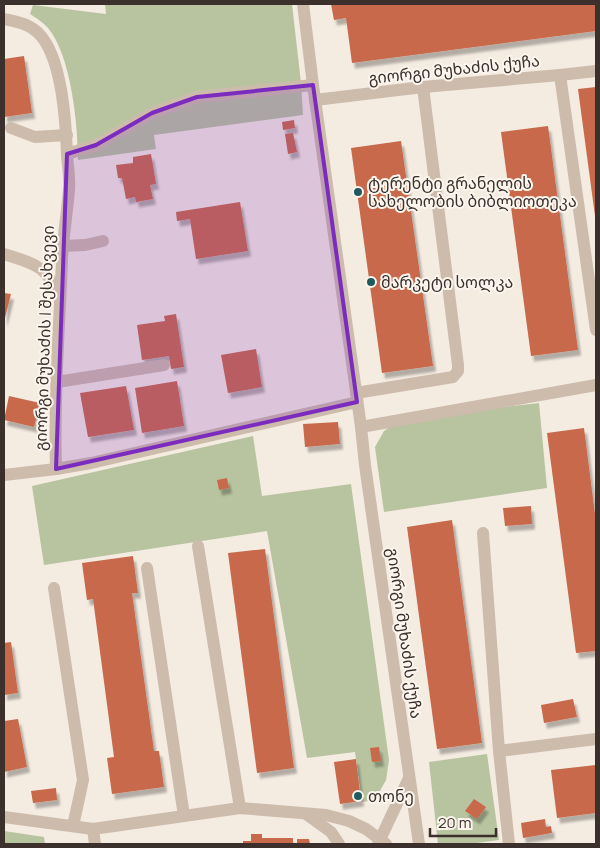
<svg xmlns="http://www.w3.org/2000/svg" width="600" height="848" font-family="Manrope,'Noto Sans Georgian',sans-serif">
<style>
.green{fill:#b8c4a0}
.building{fill:#c8694b;filter:url(#shadow)}
.lines{fill:none;stroke-linecap:round;stroke-linejoin:round}
.minor{stroke:#cdbbac;stroke-width:12}
.marked{fill:#7b2cbf;fill-opacity:0.2;stroke:#7b2cbf;stroke-width:4;stroke-linejoin:round}
.poi-dot{fill:#1f5a5e;stroke:#fbf5ee;stroke-width:2}
.labels{text-anchor:middle;stroke-width:4;stroke-linejoin:round;paint-order:stroke}
.street-label{font-size:16px;fill:#3b302b;stroke:#fbf5ee}
.poi-label{font-size:16px;fill:#3b302b;stroke:#fbf5ee;text-anchor:start}
</style>
<defs>
<filter id="shadow"><feDropShadow dx="3" dy="5.5" stdDeviation="1" flood-color="#0004"/></filter>
</defs>
<rect width="100%" height="100%" fill="#f4ebe1"/>
<g class="green">
<path d="M105,4H292L301,83L303,115L154,135L156,149L78,160C78,125 71,55 48,28C44,23 36,18 30,14L33,5L106,14Z"/>
<path d="M539,403L547,488L384,512L375,447L384,431L402,419Z"/>
<path d="M253,436L262,496L351,484L389,760L386,780L375,800L362,802L355,752L307,758L267,531L44,565L32,486Z"/>
<path d="M487,754L499,840L469,844H438L429,762Z"/>
<path d="M4,831L44,837L45,844H4Z"/>
</g>
<g class="building">
<path d="M331,4H595L596,31L352,63L346,18L334,20Z"/>
<path d="M24,56L32,113L4,117V59Z"/>
<path d="M596,87V216H595L578,89Z"/>
<path d="M294,120L295,128L283,130L282,122Z"/>
<path d="M548,126L578,350L531,356L501,132Z"/>
<path d="M293,133L297,152L288,154L285,134Z"/>
<path d="M401,141L433,366L382,373L351,148Z"/>
<path d="M151,154L156,184L150,185L153,199L136,202L135,197L126,199L122,178H118L116,165L133,163V157Z"/>
<path d="M240,202L248,251L196,259L190,219L177,221L176,212Z"/>
<path d="M4,293L11,294L4,322Z"/>
<path d="M176,314L184,367L171,369L169,356L142,360L137,325L165,321L164,316Z"/>
<path d="M256,349L262,387L228,393L221,355Z"/>
<path d="M177,381L184,426L142,433L135,388Z"/>
<path d="M126,386L134,430L88,437L80,393Z"/>
<path d="M9,396L40,403L34,427L4,420Z"/>
<path d="M338,422L340,444L305,447L303,424Z"/>
<path d="M584,428L596,522V651L576,653L547,433Z"/>
<path d="M227,478L229,488L219,490L217,480Z"/>
<path d="M531,506L532,524L505,526L503,508Z"/>
<path d="M452,520L482,743L437,749L407,527Z"/>
<path d="M265,549L294,768L257,773L228,553Z"/>
<path d="M133,556L138,593H132L154,751H159L164,787L112,794L107,758L114,757L93,599L87,600L82,563Z"/>
<path d="M11,642L18,693L4,695V643Z"/>
<path d="M573,699L577,717L544,723L541,705Z"/>
<path d="M18,719L27,767L4,772V721Z"/>
<path d="M379,747L381,761L372,762L370,748Z"/>
<path d="M356,759L361,801L340,804L334,762Z"/>
<path d="M596,765V813L557,818L551,770Z"/>
<path d="M56,788L57,800L33,803L31,791Z"/>
<path d="M474,799L486,807L477,819L465,811Z"/>
<path d="M545,819L546,827L551,826L552,833L523,838L521,823Z"/>
<path d="M251,834H262V838H293V844H243V841H251Z"/>
<path d="M297,839H309L310,844H297Z"/>
</g>
<g class="lines">
<g class="minor">
<path d="M303,4L313,85L361,427L365,465L419,844"/>
<path d="M4,19C18,22 31,24 41,36C62,61 66,123 67,156C68,167 70,179 69,190C67,214 63,237 62,261C59,330 54,400 56,469L91,463L357,402"/>
<path d="M560,75L596,330"/>
<path d="M315,100L423,87L560,75L596,71"/>
<path d="M11,128L35,137L67,135"/>
<path d="M67,154L96,145L152,113L197,97L313,85"/>
<path d="M63,246L85,245L103,241"/>
<path d="M4,254C34,264 47,265 59,297"/>
<path d="M57,382L164,365"/>
<path d="M356,393L453,377L458,371V365L423,87"/>
<path d="M361,427L596,385"/>
<path d="M4,475L56,469"/>
<path d="M483,533L499,751L509,844"/>
<path d="M198,546L240,808"/>
<path d="M147,568L184,816"/>
<path d="M54,588L83,780L73,826"/>
<path d="M499,751L596,739"/>
<path d="M306,814L331,832L339,844"/>
<path d="M4,817L93,829L240,808L326,815L349,821L366,829L386,844"/>
<path d="M93,829L95,844"/>
<path d="M378,844L409,778"/>
</g>
</g>
<path class="marked" d="M313,85L357,402L56,469L67,154L96,145L152,113L197,97Z"/>
<g class="poi-dot">
<circle cx="358" cy="192" r="5"/>
<circle cx="371" cy="282" r="5"/>
<circle cx="358" cy="796" r="5"/>
</g>
<g class="labels">
<g class="street-label">
<text transform="translate(454 69) rotate(-6)" y="6">გიორგი მუხაძის ქუჩა</text>
<text transform="translate(44 338) rotate(-88)" y="6">გიორგი მუხაძის I შესახვევი</text>
<text transform="translate(405 633) rotate(82)" y="6">გიორგი მუხაძის ქუჩა</text>
</g>
<g class="poi-label">
<text x="368" y="189">ტერენტი გრანელის<tspan x="368" dy="18">სახელობის ბიბლიოთეკა</tspan></text>
<text x="381" y="288">მარკეტი სოლკა</text>
<text x="368" y="802">თონე</text>
</g>
</g>
<rect width="600" height="848" fill="none" stroke="#3b302b" stroke-width="10"/>
<path d="M430 828v8h66v-8" fill="none" stroke="#3b302b" stroke-width="2.5"/>
<text x="438" y="828" font-size="15" fill="#3b302b" stroke="#fbf5ee" stroke-width="4" paint-order="stroke">20 m</text>
</svg>
